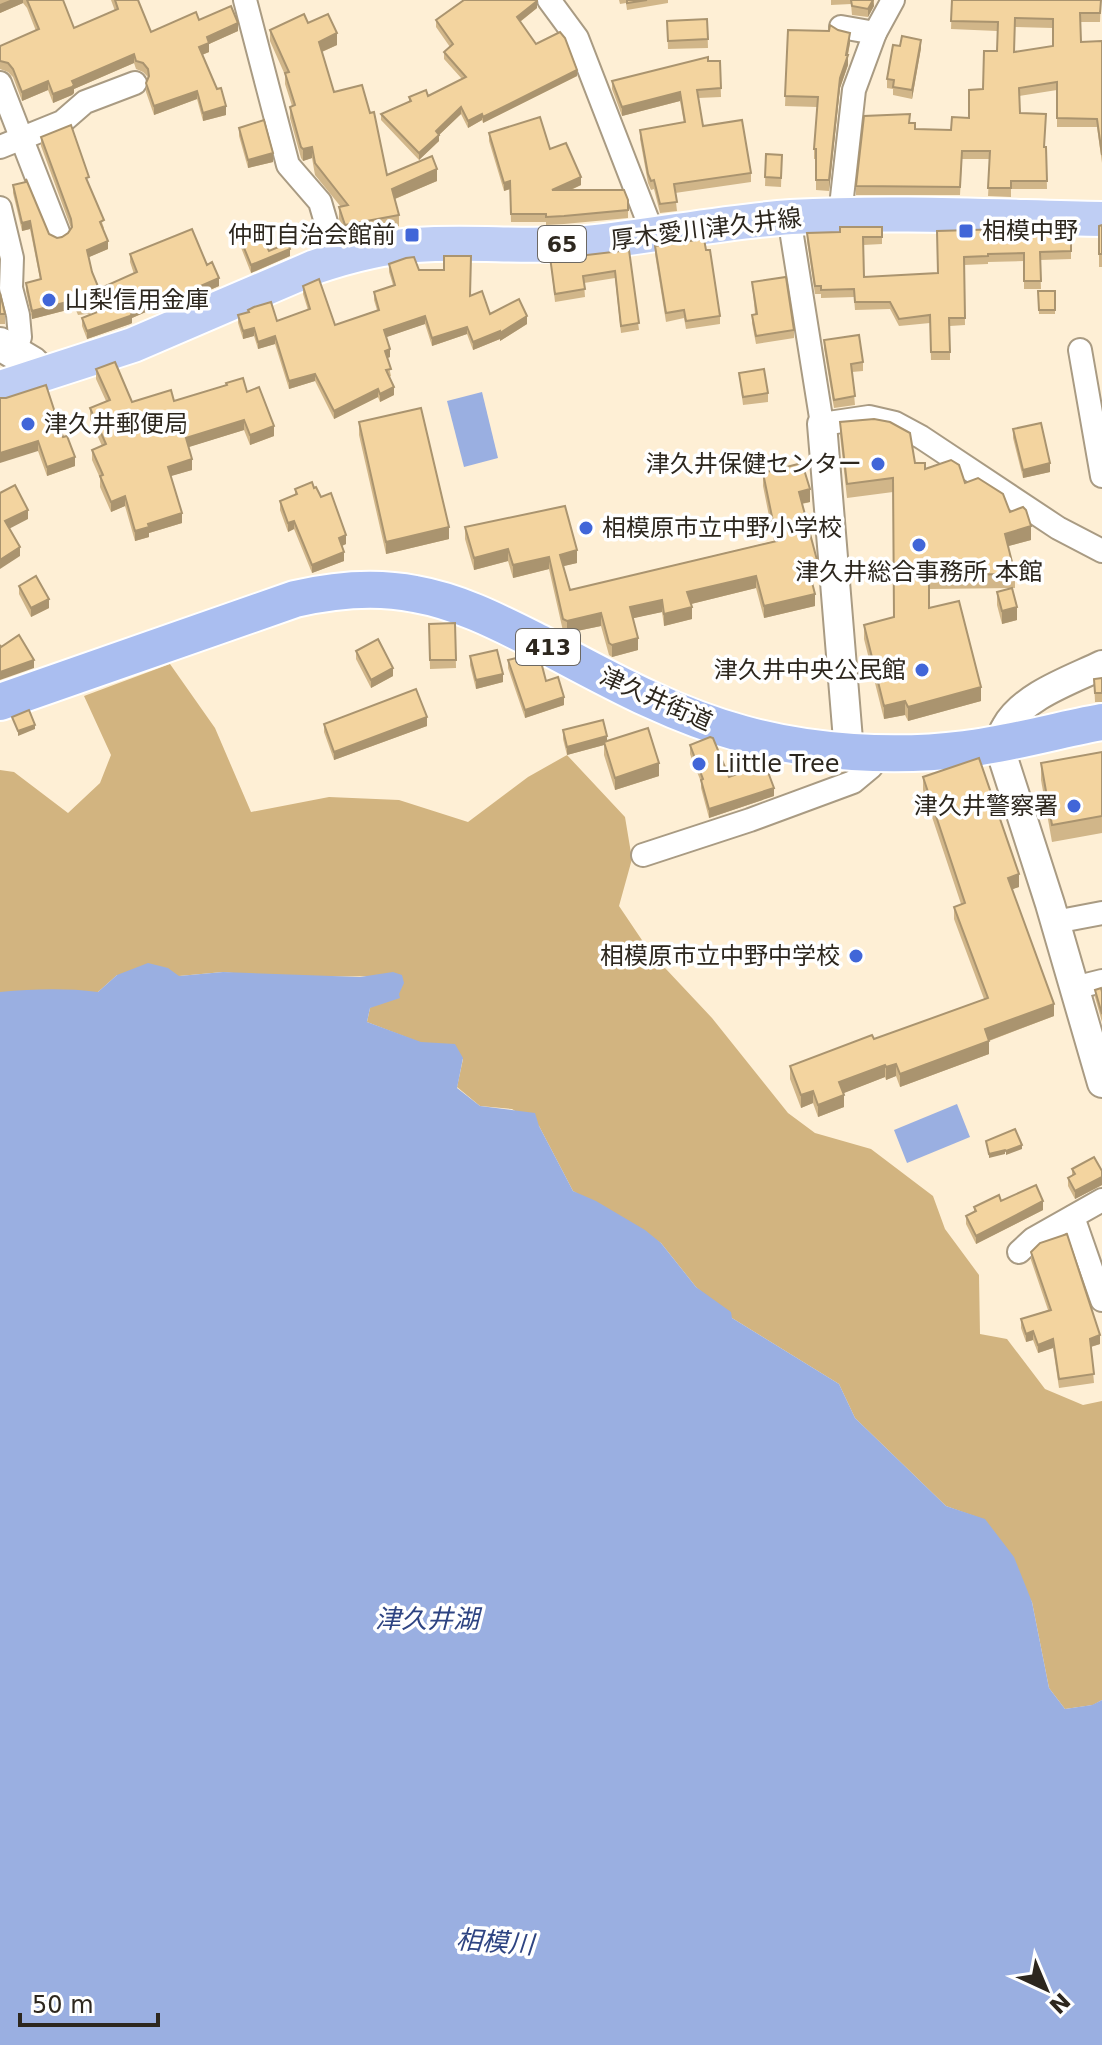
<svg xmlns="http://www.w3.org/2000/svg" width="1102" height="2045" font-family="'DejaVu Sans','Noto Sans JP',sans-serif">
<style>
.forest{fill:#d2b480}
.water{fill:#9aafe1}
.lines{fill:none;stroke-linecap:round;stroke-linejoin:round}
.minor-casing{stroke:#a99b83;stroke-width:26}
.tertiary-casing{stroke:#a99b83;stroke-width:32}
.secondary-casing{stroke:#a99b83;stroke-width:36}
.primary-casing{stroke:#fff;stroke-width:38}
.trunk-casing{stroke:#fff;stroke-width:40}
.minor{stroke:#fff;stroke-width:22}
.tertiary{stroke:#fff;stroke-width:28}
.secondary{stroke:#fff;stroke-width:32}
.primary{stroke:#bfcef4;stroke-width:34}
.trunk{stroke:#aabef0;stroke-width:36}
.wall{fill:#d1b689;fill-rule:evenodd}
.shaded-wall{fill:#aa946f}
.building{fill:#f3d49f;stroke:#aa946f;stroke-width:2;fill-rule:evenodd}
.poi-dot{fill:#4166d8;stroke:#fff;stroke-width:3}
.labels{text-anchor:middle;stroke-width:7;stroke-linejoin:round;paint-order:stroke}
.shield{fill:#fff;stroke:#6c6862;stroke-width:2}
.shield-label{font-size:22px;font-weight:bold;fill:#2d271e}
.street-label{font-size:24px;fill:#2d271e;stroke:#fff}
.poi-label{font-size:24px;fill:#2d271e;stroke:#fff;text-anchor:start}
.water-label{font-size:26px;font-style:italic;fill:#2e4482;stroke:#fff}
</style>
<rect width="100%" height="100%" fill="#feefd5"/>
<path class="forest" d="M170,664L215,728L251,812L329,797L399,800L468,822L528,777L567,755L625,817L632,859L619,906L650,952L712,1018L788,1113L815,1133L871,1149L933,1196L945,1229L979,1275L980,1334L1007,1339L1045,1389L1083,1405L1102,1401V1700L1093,1705L1065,1709L1049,1688L1032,1602L985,1520L946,1506L855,1418L839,1384L732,1318L696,1287L661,1243L573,1191L539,1126L512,1109L480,1106L457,1087L463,1059L367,1022L370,1008L394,976L275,977L223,972L179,976L117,975L98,992L0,995V770L14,772L68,813L100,783L111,755L84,696Z"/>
<g class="water">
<path d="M482,392L498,458L464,467L447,401Z"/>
<path d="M148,963L168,968L179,976L223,972L360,977L393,972L402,975L404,983L399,994L400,998L370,1008L367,1022L421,1042L455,1044L463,1058L457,1088L480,1106L535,1113L539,1126L573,1191L596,1201L645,1230L661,1243L696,1287L731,1312L732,1318L839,1384L855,1418L946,1506L985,1519L1014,1557L1032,1602L1049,1688L1065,1709L1092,1705L1102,1700V2045H0V992C34,989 65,988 98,992L117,975Z"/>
<path d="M957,1104L970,1137L907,1163L894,1130Z"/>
</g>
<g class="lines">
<defs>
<g id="minor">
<path d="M245,0L288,165L320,202L337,260"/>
<path d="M549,0L577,38L653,234"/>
<path d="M841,27L875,33"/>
<path d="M0,83L58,232"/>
<path d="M0,147L62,122L85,102L135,83"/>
<path d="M0,208L12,258L11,288L18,315L20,337L15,352"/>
<path d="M840,215L854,90L875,33L893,0"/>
<path d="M789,217L822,424L869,417L895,423L921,437L1058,528L1102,551"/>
<path d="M1080,350L1102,476"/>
<path d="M643,855L750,820L853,782L871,767L881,753"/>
<path d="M1055,922L1102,913"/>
<path d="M1074,988L1102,981"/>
<path d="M1073,1217L1102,1300"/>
<path d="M1019,1252L1033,1239L1102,1200"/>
</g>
<g id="tertiary">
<path d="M822,424L849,752"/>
<path d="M1102,665C1071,680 1023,696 1006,727C1000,736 1002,748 1003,758L1050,904L1102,1083"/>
</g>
<path id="secondary" d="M0,344L32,363L43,374"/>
<path id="primary" d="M0,388L133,345L315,267C347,256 381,247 416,245C472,241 529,248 586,243C655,236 722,222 791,217C895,211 999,217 1102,219"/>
<path id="trunk" d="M0,702L295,599C334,590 375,586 415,594C461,602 502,624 544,645C608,679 672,715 743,734C811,753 894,758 965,749C1011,744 1057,730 1102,722"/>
</defs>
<use href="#minor" class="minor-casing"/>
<use href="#tertiary" class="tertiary-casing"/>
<use href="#secondary" class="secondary-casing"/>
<use href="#primary" class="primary-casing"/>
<use href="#trunk" class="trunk-casing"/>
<use href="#minor" class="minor"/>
<use href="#tertiary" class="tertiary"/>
<use href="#secondary" class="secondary"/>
<use href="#primary" class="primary"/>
<use href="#trunk" class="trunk"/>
</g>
<g class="wall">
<path d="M0,0H63L74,28L115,11L111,0H138L151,32L199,20L238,31L209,44V52L202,55L226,115L203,121L197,99L154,115L146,92V83L148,77L143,72L136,69L134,63L74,89V93L72,95L53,103L48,90L22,101L13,77L8,72L0,69V46L36,31L27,8L23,3L0,13Z"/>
<path d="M619,0H668V3L627,10L626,3L620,4Z"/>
<path d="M831,0H874V6L868,17L852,15L851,4L831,5Z"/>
<path d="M952,0H1101L1100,22H1080L1081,42L1102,41V163L1097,127H1057V90L1019,96L1020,113L1045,147H1046L1047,189H1011V197L988,196L990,159H962L960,195H856V186L910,123L915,129L951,130L969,118L983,89L997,51V31L951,29ZM1015,27L1053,28V46L1015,52Z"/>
<path d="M537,8L520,22L536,44L577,76L483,123L482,120L468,128L461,114L439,135V141L419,160L381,120V114L409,102V97L428,96L462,79L444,59V52L450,47L436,27V20Z"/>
<path d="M707,19L708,48L668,49L667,21Z"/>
<path d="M308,23L337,45L322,52L334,92L387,175L437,181L395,199L399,215V226L345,237L339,219V207H341L315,175L312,158L303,161L301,158L290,118V107L292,106L285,84V75L270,41V30Z"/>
<path d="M788,30H838L850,43L848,55V65L840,88L829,191L816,190V159H814V149L817,107L785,106Z"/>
<path d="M921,48L912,99L893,95V89L887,88V79Z"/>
<path d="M708,61H720L721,97L698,98L703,126L751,173V182L675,193L677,211L660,213L654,189L651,190L648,183L640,139V130L684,123L680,101L622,116L612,89V81Z"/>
<path d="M239,128L273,162L248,168L239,136Z"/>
<path d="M489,133L550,149L581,185L571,190L628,200V218L564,224L546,225V222H511L510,189L504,191L489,141Z"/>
<path d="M41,137L89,185L104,228L103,229L108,249L89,257L92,272L99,289L134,274L130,262V254L207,265L219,286L164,310L162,305L132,318V323L130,324L87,339L82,326V318L95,313L78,315L75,308L32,319L26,291V283L40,279L30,229L22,231L13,193V185L49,234L57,238L62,237L68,233L71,228L41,146Z"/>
<path d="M766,154L782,155L781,187L765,186Z"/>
<path d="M1102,225V267H1099V226Z"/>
<path d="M882,227V244L863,245L864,277L938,273L937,231H1071V259L1040,260L1041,289H1024V261L988,262V264L964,265L965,325L950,326V360H931L930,323L899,326L890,309L855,310L854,297L821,298V294H815L807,241V233L840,232Z"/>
<path d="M240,238L269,251L290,256L251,273L240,245Z"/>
<path d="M655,246L720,316V324L686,329L684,318L666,322L655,254Z"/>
<path d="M629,250L639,330L621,333L615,278L584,283L585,297L555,302L550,257L587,255Z"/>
<path d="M389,264L419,270L470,296L490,314L527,324L500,341V339L473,350L467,334L432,346L425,324L386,337L390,357L387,358L391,376L389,377L394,395L380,402L378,397L334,419L315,381L289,389L275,344L258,349L254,336L243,339L238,323V315L248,312L277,321L308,310L303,294V286L335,325L377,310L374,300V292L393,285L389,272Z"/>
<path d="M752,282L794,330V338L756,344L752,323V315L755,314Z"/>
<path d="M1038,291H1055V314H1039Z"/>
<path d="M0,293L5,314V324H0Z"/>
<path d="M824,340L863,362V371L852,372L855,405L834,408L824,348Z"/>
<path d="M96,369L132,402L174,401L247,392L274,436L250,445L244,430L188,447L192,470L170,476L182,523L149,533V537L135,541L125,506L111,512L100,487V478L92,460V450L102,446L90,419V408L106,401L96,379Z"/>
<path d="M739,373L768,393V402L743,405Z"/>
<path d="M0,398L63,437L75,466L47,476L38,451Z"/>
<path d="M359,422L449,539L386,554L359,435Z"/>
<path d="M840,422L925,469L965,483L1010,512L1031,540L1008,546L1015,574V588L929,589V608L981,701L908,721L905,715L884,719L864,639V625L894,617L893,492L847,498L840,435Z"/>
<path d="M1013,429L1050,472L1023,478L1013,438Z"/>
<path d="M763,473L810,502L802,504L817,573L810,574L815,606L764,618L756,588L691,604L692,619L664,626L662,612L633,618L638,650L612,657L609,655L601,626L567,633L563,631L549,569L513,578L508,561L474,570L465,539V527L577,563L563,566L570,590L774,541L763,486Z"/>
<path d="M314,488L321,497L346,544L342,546L344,561L312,573L294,529L288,532L280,510V501L295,495V489Z"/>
<path d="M19,586L49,608L31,617L19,594Z"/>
<path d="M997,592L1017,620L1002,624L997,605Z"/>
<path d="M455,623L456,668L430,669L429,624Z"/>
<path d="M356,651L393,676L371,688L356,659Z"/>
<path d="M470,656L503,682L476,689L470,665Z"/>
<path d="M508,660L546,681L564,705L525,718L508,668Z"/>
<path d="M1102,678V702H1095L1094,679Z"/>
<path d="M324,724L427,726L334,760L324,732Z"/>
<path d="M563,730L607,741L659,776L615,790L604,755V745L567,755L563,739Z"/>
<path d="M690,745L729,777L774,796L709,818L701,788V782L690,754Z"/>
<path d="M1102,752V833L1052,842L1041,780V763Z"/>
<path d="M923,777L1019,887L1012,889L1054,1016L989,1041V1054L900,1087L896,1076L886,1080L885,1077L843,1093L844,1107L818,1117L813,1103L801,1108L790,1079V1066L874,1039L984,999L954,919V907L961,904L923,790Z"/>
<path d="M1095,990L1102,992V1022L1095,997Z"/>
<path d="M1072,1169L1102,1171V1185L1075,1199L1068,1186V1178L1072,1175Z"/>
<path d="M1001,1201L1043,1210L976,1244L966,1224V1216L974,1212V1207Z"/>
<path d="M1031,1252L1100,1344L1091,1347L1094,1383L1059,1388L1053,1348L1038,1353L1033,1340L1026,1342L1021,1328V1319L1048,1310L1031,1260Z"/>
</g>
<g class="shaded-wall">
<path d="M10,0H23V3L0,13V4Z"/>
<path d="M873,0L874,6L868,17V9Z"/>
<path d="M537,1V8L517,24V17Z"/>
<path d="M238,23V31L209,44V52L199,56V47L207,37Z"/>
<path d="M337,33V45L319,53V42Z"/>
<path d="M850,33V43L847,58L848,55V65L840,88L829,191V180L840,78Z"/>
<path d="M921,40V48L912,99V90Z"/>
<path d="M134,54V63L74,89V93L72,95L53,103V94L72,81Z"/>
<path d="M577,70V76L483,123V117Z"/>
<path d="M48,81V90L22,101V92Z"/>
<path d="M197,91V99L154,115V106Z"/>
<path d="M680,92V101L622,116V107Z"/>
<path d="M226,106V115L203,121V113Z"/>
<path d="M461,107V114L439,135V141L419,160V153L436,131Z"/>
<path d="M482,114V120L468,128V121Z"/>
<path d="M312,147V158L303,161V149Z"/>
<path d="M273,153V162L248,168V160Z"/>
<path d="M437,169V181L392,200V189Z"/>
<path d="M581,177V185L552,198V190Z"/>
<path d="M510,181V189L504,191V183Z"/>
<path d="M30,221V229L22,231V223Z"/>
<path d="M108,241V249L87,258V250Z"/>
<path d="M290,249V256L251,273V265Z"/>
<path d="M219,278V286L164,310V302Z"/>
<path d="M162,297V305L132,318V323L130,324L87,339V331Z"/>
<path d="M75,300V308L32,319V311Z"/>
<path d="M425,316V324L384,338V330Z"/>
<path d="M527,316V324L500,341V333Z"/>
<path d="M467,327V334L432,346V338Z"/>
<path d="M254,328V336L243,339V331Z"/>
<path d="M500,331V339L473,350V342Z"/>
<path d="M275,336V344L258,349V342Z"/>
<path d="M390,349V357L385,359V351Z"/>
<path d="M315,374V381L289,389V381Z"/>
<path d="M394,387V395L380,402V394Z"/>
<path d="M378,389V397L334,419V411Z"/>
<path d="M244,420V430L186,448V438Z"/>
<path d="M274,426V436L250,445V435Z"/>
<path d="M38,441V451L0,463V453Z"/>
<path d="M75,457V466L47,476V467Z"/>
<path d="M192,459V470L168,477V467Z"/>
<path d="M1050,463V472L1023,478V470Z"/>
<path d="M810,489V502L799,504V492Z"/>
<path d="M125,496V506L111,512V502Z"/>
<path d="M28,510V519L5,531V521Z"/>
<path d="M182,513V523L149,533V537L135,541V531L148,524Z"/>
<path d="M294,521V529L288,532V523Z"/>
<path d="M1031,526V540L1005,547V534Z"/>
<path d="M449,527V539L386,554V542Z"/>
<path d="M346,535V544L339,547V538Z"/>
<path d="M20,547V556L0,569V560Z"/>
<path d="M508,549V561L474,570V558Z"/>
<path d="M577,550V563L560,567V555Z"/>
<path d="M344,552V561L312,573V565Z"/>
<path d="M549,557V569L513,578V565Z"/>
<path d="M817,560V573L807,575V563Z"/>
<path d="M756,576V588L687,605V592Z"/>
<path d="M815,594V606L764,618V606Z"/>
<path d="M49,599V608L31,617V608Z"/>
<path d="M662,600V612L630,619V607Z"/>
<path d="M692,607V619L664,626V614Z"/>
<path d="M1017,607V620L1002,624V611Z"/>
<path d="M601,613V626L567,633V621Z"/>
<path d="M638,638V650L612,657V645Z"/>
<path d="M34,660V668L0,680V672Z"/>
<path d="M393,668V676L371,688V680Z"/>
<path d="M503,674V682L476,689V680Z"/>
<path d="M981,687V701L908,721V707Z"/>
<path d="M564,697V705L525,718V710Z"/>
<path d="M905,701V715L884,719V706Z"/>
<path d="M427,717V726L334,760V752Z"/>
<path d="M35,725V729L18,736V731Z"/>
<path d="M607,736V745L604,742V745L567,755V747Z"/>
<path d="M659,763V776L615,790V778Z"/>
<path d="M774,788V796L709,818V809Z"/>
<path d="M1019,874V887L1008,891V878Z"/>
<path d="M1054,1004V1016L985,1042V1029Z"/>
<path d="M989,1041V1054L900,1087V1074Z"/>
<path d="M896,1064V1076L886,1080V1067Z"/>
<path d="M885,1065V1077L839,1095V1082Z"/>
<path d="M813,1091V1103L801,1108V1095Z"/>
<path d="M844,1095V1107L818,1117V1105Z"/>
<path d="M1022,1145V1149L1006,1155V1151Z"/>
<path d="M1005,1150V1154L989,1158V1154Z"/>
<path d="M1102,1177V1185L1075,1199V1191Z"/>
<path d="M1043,1201V1210L976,1244V1236Z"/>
<path d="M1033,1331V1340L1026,1342V1334Z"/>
<path d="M1100,1335V1344L1090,1347V1339Z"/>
<path d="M1053,1339V1348L1038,1353V1345Z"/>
</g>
<g class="building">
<path d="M27,0H63L74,28L118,9L115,0H138L151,32L196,12L199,20L231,6L238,23L207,37L209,43L199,47L217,89L221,88L226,106L203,113L197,91L154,106L146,83L149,76L148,69L143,63L136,61L134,54L72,81L74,85L72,87L53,94L48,81L22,92L13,69L8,63L0,61V46L39,29Z"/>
<path d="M464,0H537V1L517,17L536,44L560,32L565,38L577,70L483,117L482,114L468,121L461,107L436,131L439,135L419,153L381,114L411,101L409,97L426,90L428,96L466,77L444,52L453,44L436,20Z"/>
<path d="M627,0H647L627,3Z"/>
<path d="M851,0H873L868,9L852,6Z"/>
<path d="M952,0H1101L1100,13H1080L1081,42L1102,41V155L1097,119L1057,118V82L1019,88L1020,113L1046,114L1044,147H1046L1047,181H1011V188H988L990,151H962L960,187L856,186L864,116L910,114L909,123H915V129L951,130L952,117L969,118V90L983,89L984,51H997L998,22L951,21ZM1015,18L1053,19V46L1014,52Z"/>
<path d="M304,14L308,23L328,14L337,33L319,42L334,92L362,85L370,113L374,112L387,175L432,156L437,169L392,189L399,215L345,225L339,207L348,205L315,163L312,147L303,149L301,147L290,107L295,105L285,73L289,72L270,30Z"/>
<path d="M707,19L708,39L668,41L667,21Z"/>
<path d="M830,25L838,30L850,33L846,55H848L840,78L829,180H816V149H814L818,97L785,96L788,30L829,31Z"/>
<path d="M902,36L921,40L912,90L893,87L894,80L887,79L893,45L900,46Z"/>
<path d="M708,57V61H720L721,88L697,90L703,126L742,120L751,173L674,184L677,202L660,204L654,180L651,181L648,174L640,130L685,122L680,92L622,107L612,81Z"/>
<path d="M540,117L550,149L566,143L581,177L552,190H624L628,200V210L564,216L546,217V214H511L510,181L504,183L489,133Z"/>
<path d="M264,120L273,153L248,160L239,128Z"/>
<path d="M71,125L89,177L86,178L104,220L100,222L108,241L87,250L92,272L99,289L137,272L130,254L192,229L207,265L212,262L219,278L164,302L162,297L130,311L132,314L130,316L87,331L82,318L97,312L96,305L78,307L75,300L32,311L26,283L41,279L30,221L22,223L13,185L26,182V179L49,234L57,238L62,237L68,233L72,227L71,219L41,137Z"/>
<path d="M766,154L782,155L781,178L765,177Z"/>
<path d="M1102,225V254H1099V226Z"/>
<path d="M840,227H882V237H863L864,277L938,273L937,231L1006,229L1071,231V251L1040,252L1041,281H1024V253L988,254V256L964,257L965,318H949L950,352H931L930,315L899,319L890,302H855L854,289L821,290V286H815L807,233L840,232Z"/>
<path d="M259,229L269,251L288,243L290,249L251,265L240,238Z"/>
<path d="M704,239L706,250H710L720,316L686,321L684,310L666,313L655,246Z"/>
<path d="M629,250L639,323L621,326L615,271L583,276L585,289L555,294L550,257L587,255Z"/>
<path d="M444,256H471L470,296L482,291L490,314L519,299L527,316L500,333V331L473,342L467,327L432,338L425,316L384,330L390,349L385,351L391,369L386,370L394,387L380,394L378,389L334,411L315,374L289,381L275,336L258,342L254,328L243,331L238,315L249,312L248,310L254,307L271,302L277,321L310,309L303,286L319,279L335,325L379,310L374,292L395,285L389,264L406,258L414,257L419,270H444Z"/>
<path d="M786,277L794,330L756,336L752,315L757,314L752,282Z"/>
<path d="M1038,291H1055V310H1039Z"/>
<path d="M0,293L5,314H0Z"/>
<path d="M859,335L863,362L851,364L855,396L834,400L824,340Z"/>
<path d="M115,362L132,402L171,390L174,401L227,385L226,383L243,378L247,392L259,387L274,426L250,435L244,420L186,438L192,459L168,467L182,513L148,524L149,527L135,531L125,496L111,502L100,476L103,475L92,450L106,444L90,408L110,400L96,369Z"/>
<path d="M764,369L768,393L743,397L739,373Z"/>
<path d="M46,385L63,437L67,436L75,457L47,467L38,441L0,453V398H6Z"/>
<path d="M421,408L449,527L386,542L359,422Z"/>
<path d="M874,419L890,422L910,433L915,463H925V469L951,460L959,465L965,483L978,478L1003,494L1010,512L1023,507L1026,510L1031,526L1005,534L1015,574L929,575V608L959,601L981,687L908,707L905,701L884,706L864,625L894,617L893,478L847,484L840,422Z"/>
<path d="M1041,423L1050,463L1023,470L1013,429Z"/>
<path d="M802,463L810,489L799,492L817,560L807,563L815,594L764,606L756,576L687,592L692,607L664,614L662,600L630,607L638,638L612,645L609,643L601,613L567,621L563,619L549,557L513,565L508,549L474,558L465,527L565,506L577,550L560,555L570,590L777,541L763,473Z"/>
<path d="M312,482L314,488L316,487L321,497L331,493L346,535L339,538L344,552L312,565L294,521L288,523L280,501L297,494L295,489Z"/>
<path d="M15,485L28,510L5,521L20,547L0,560V493Z"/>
<path d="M36,576L49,599L31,608L19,586Z"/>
<path d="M1012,588L1017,607L1002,611L997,592Z"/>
<path d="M455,623L456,660H430L429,624Z"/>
<path d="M19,635L34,660L0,672V645L1,647Z"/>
<path d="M378,639L393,668L371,680L356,651Z"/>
<path d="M497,650L503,674L476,680L470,656Z"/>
<path d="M532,654L540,658L546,681L558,677L564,697L525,710L508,660Z"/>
<path d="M1102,678V693H1095L1094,679Z"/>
<path d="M416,689L427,717L334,752L324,724Z"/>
<path d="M29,710L35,725L18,731L12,717Z"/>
<path d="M603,720L607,736L567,747L563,730Z"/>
<path d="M648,728L659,763L615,778L604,742Z"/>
<path d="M710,737L713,738L729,777L765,764L774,788L709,809L701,780L703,779L690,745Z"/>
<path d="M1102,752V816L1052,825L1041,763Z"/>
<path d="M979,758L1019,874L1008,878L1054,1004L985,1029L989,1041L900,1074L896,1064L886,1067L885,1065L839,1082L844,1095L818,1105L813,1091L801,1095L790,1066L872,1035L874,1039L988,998L954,907L965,903L923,777Z"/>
<path d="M1101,988L1102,992V1014L1095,990Z"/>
<path d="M1015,1129L1022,1145L1006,1151L1005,1150L989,1154L986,1141Z"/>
<path d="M1094,1157L1102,1171V1177L1075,1191L1068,1178L1075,1174L1072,1169Z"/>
<path d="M1036,1185L1043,1201L976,1236L966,1216L976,1211L974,1207L999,1195L1001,1201Z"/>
<path d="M1067,1234L1100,1335L1090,1339L1094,1374L1059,1379L1053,1339L1038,1345L1033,1331L1026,1334L1021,1319L1051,1310L1031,1252L1040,1243Z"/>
</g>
<g class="poi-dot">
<rect x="958" y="223" width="16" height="16" rx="4"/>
<rect x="404" y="227" width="16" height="16" rx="4"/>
<circle cx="49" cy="300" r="8"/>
<circle cx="28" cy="424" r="8"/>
<circle cx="878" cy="464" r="8"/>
<circle cx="586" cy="528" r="8"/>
<circle cx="919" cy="545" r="8"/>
<circle cx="922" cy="670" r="8"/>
<circle cx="699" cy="764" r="8"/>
<circle cx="1074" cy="806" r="8"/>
<circle cx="856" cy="956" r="8"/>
</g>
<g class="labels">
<g class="shield">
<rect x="538" y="226" width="48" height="36" rx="6"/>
<rect x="516" y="629" width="64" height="36" rx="6"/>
</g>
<g class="shield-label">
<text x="562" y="252">65</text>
<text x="548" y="655">413</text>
</g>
<g class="street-label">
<text transform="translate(706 229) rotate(-7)" y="8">厚木愛川津久井線</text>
<text transform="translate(656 699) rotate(24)" y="8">津久井街道</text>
</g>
<g class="poi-label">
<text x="982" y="239">相模中野</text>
<text x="396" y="243" text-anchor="end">仲町自治会館前</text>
<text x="65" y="308">山梨信用金庫</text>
<text x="44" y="432">津久井郵便局</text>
<text x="862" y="472" text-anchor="end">津久井保健センター</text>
<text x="602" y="536">相模原市立中野小学校</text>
<text x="919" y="580" text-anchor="middle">津久井総合事務所 本館</text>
<text x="906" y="678" text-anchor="end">津久井中央公民館</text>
<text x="715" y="772">Liittle Tree</text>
<text x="1058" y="814" text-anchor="end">津久井警察署</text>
<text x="840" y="964" text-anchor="end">相模原市立中野中学校</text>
</g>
<g class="water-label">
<text x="427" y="1628">津久井湖</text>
<text transform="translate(495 1942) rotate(4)" y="9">相模川</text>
</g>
</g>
<g transform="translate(1046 1989) rotate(136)" stroke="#ffffff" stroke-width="6" paint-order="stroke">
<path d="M0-6L14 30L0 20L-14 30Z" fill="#2d271e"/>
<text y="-12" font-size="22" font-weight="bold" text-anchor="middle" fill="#2d271e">N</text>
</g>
<path d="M20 2013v12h138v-12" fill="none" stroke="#2d271e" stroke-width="4"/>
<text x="32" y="2013" font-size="24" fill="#2d271e" stroke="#ffffff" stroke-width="6" paint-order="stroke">50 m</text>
</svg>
